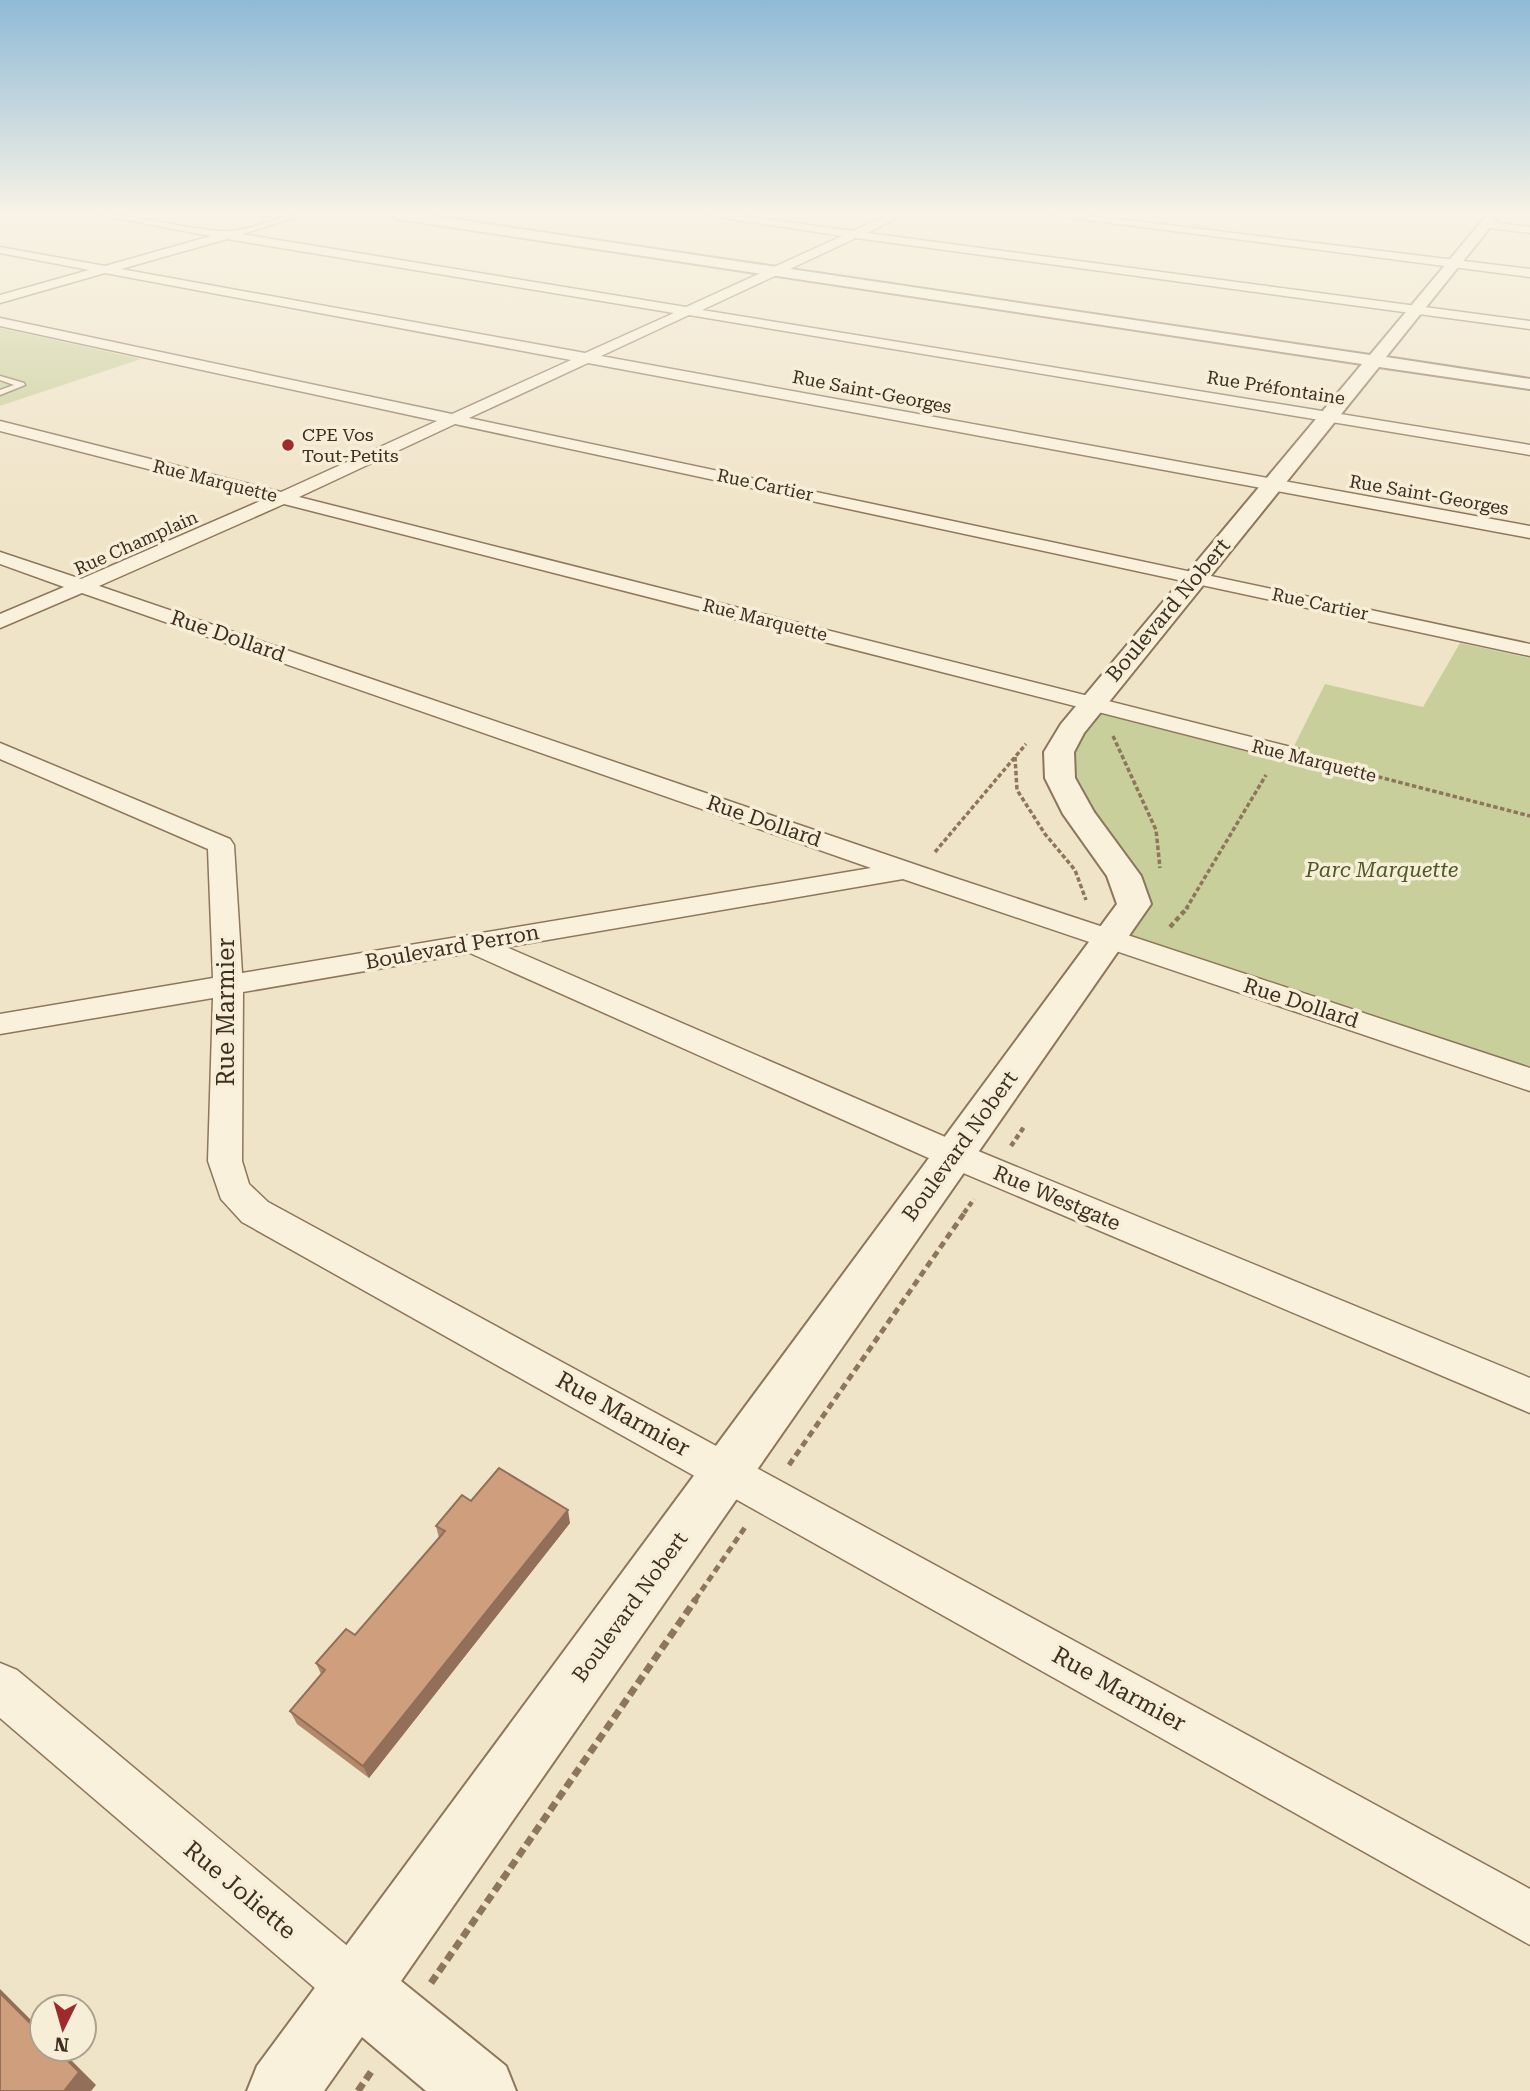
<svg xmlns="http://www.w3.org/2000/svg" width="1530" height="2091" font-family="'Roboto Serif',serif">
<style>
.green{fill:#c9cf9b}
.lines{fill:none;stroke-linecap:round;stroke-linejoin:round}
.service-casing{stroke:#8d765c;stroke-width:3}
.minor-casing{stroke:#8d765c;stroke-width:3}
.tertiary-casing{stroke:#8d765c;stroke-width:4}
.path-far3{stroke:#8d765c;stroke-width:3.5;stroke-dasharray:4.5 2.5;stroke-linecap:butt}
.path-far2{stroke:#8d765c;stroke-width:4.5;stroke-dasharray:5 3.5;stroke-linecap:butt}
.path-far1{stroke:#8d765c;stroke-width:5;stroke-dasharray:7 4.5;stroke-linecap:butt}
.path{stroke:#8d765c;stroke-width:7;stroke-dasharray:9 5;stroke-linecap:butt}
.service{fill:#faf1dc;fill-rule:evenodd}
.minor{fill:#faf1dc;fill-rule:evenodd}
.tertiary{fill:#faf1dc;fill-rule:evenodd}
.wall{fill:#b2896c}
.shaded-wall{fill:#916f58}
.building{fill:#cf9f7d;stroke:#916f58;stroke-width:2}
.poi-dot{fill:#9e2a2b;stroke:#f7eed8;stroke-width:2.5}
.labels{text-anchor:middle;stroke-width:7;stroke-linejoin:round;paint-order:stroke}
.far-street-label{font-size:18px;fill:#3d2e20;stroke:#f7eed8}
.far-poi-label{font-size:18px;fill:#3d2e20;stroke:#f7eed8;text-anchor:start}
.street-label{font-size:21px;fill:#3d2e20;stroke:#f7eed8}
.park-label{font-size:21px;font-style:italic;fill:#4d5a26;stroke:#f7eed8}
.near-street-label{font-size:24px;fill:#3d2e20;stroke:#f7eed8}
</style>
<rect width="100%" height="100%" fill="#f0e4c8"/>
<g class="green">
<path d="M0,328L141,359L0,406Z"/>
<path d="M1460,643L1530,658V1070L1109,939L1142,894L1134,865L1076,790L1071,730L1092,703L1290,754L1325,684L1423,707Z"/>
</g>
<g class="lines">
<defs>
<path id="service" d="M0,376L24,383L25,385L0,395V390L14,385L0,380Z"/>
<g id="minor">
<path d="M99,215C141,215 181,229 223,231C248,233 276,215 303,215L242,234L686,307L842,236L705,215H737L853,231L887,215H902L868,233L1530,321V329L856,238L702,310L1530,445V455L689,315L601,356L1530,526V538L588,363L469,418L1530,644V656L455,424L299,497L1299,749L1302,754L1299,759L1290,761L284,504L99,586L949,876L1530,1068V1091L903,879L506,947L966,1146L1530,1378V1413L942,1164L470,953L243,992L242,1161L249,1184L268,1202L1530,1889V1945L242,1222L221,1199L208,1161L213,998L0,1034V1014L213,978L208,849L0,759V743L230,839L234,845L242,973L871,868L82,593L0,628V614L64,587L0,564V552L81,579L265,499L0,431V421L281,492L437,421L0,326V318L452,414L571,360L105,273L0,303V295L89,270L0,253V247L105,266L211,236ZM227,239L674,313L585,353L121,269Z"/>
<path d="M1049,215H1084L1530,269V277Z"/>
<path d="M1486,222L1530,227V233L1482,227L1480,225Z"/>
<path d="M0,1663L17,1670L375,1969L384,1988L375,2007L356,2016L337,2007L0,1718Z"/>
</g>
<path id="tertiary" d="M391,215H426L1370,355L1487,215H1500L1386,357L1530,379V389L1379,367L1084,733L1074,752L1075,778L1094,812L1141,876L1151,904L401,1981L506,2066L516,2091H426L362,2037L324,2091H247L257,2066L1117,904L1107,876L1063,814L1045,778L1044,752L1061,724L1362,364L397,219Z"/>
</defs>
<use href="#service" class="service-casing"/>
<use href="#minor" class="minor-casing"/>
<use href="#tertiary" class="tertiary-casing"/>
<g class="path-far3">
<path d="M1113,736L1156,830L1160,868"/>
<path d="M1015,757L1017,790L1045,834L1075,870L1086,900"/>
<path d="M1317,761L1530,816"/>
<path d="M935,852L1026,744"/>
<path d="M1186,909L1266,775"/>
</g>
<g class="path-far2">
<path d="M1170,927L1188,907"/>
<path d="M1011,1146L1024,1127"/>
<path d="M964,1213L974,1199"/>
</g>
<g class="path-far1">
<path d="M789,1465L965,1212"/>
<path d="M695,1600L746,1526"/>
</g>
<g class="path">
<path d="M431,1983L696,1599"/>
<path d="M358,2091L373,2069"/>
</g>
<use href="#service" class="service"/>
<use href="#minor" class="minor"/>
<use href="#tertiary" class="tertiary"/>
</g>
<path class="wall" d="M471,1501L570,1523L369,1778L297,1724L290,1711L321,1674L316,1663L355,1635L439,1538L436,1526Z"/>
<g class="shaded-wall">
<path d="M568,1510L570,1523L369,1778L363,1766Z"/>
<path d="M0,1989L42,2031V2035L0,1993Z"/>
<path d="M56,2049H60L96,2085L91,2091H64Z"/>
</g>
<g class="building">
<path d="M499,1468L568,1510L363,1766L290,1711L325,1670L316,1663L346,1629L355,1635L445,1531L436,1526L462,1495L471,1501Z"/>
<path d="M0,1993L42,2035V2049H56L79,2072L64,2091H0Z"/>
</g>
<linearGradient id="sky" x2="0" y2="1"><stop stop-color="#8fbad6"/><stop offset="0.42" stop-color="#f8f3e6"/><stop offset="1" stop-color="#f8f3e6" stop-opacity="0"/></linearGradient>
<rect width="1530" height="508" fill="url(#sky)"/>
<circle class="poi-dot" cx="288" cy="445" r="7"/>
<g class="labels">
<g class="far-street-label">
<text transform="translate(1276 388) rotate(9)" y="6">Rue Préfontaine</text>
<text transform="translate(872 392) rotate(11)" y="6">Rue Saint-Georges</text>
<text transform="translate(215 481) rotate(14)" y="6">Rue Marquette</text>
<text transform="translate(765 485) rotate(12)" y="6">Rue Cartier</text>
<text transform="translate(1429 495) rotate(10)" y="6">Rue Saint-Georges</text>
<text transform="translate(136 543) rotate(-24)" y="6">Rue Champlain</text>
<text transform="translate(1320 604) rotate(12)" y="6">Rue Cartier</text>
<text transform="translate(765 620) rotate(14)" y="6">Rue Marquette</text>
<text transform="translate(1314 761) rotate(14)" y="6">Rue Marquette</text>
</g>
<g class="far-poi-label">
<text x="302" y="441">CPE Vos<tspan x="302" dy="21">Tout-Petits</tspan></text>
</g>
<g class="street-label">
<text transform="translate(1168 610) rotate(-50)" y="7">Boulevard Nobert</text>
<text transform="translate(228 636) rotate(19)" y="7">Rue Dollard</text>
<text transform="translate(764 821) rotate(19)" y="7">Rue Dollard</text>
<text transform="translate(452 947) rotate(-10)" y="7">Boulevard Perron</text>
<text transform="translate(1301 1003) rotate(18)" y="7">Rue Dollard</text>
<text transform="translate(960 1146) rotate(-54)" y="7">Boulevard Nobert</text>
<text transform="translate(1057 1198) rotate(23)" y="7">Rue Westgate</text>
<text transform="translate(630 1607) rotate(-54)" y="7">Boulevard Nobert</text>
</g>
<g class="park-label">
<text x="1382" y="877">Parc Marquette</text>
</g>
<g class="near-street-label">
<text transform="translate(226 1012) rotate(-90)" y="8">Rue Marmier</text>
<text transform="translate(623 1414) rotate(29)" y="8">Rue Marmier</text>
<text transform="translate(1119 1689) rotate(29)" y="8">Rue Marmier</text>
<text transform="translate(240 1890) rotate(40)" y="8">Rue Joliette</text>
</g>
</g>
<g transform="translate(63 2028) rotate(185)"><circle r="33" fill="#f7eed8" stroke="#ada18e" stroke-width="2"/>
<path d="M0-5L12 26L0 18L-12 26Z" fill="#9e2a2b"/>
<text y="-10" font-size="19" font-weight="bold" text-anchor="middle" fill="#3d2e20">N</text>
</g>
</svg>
